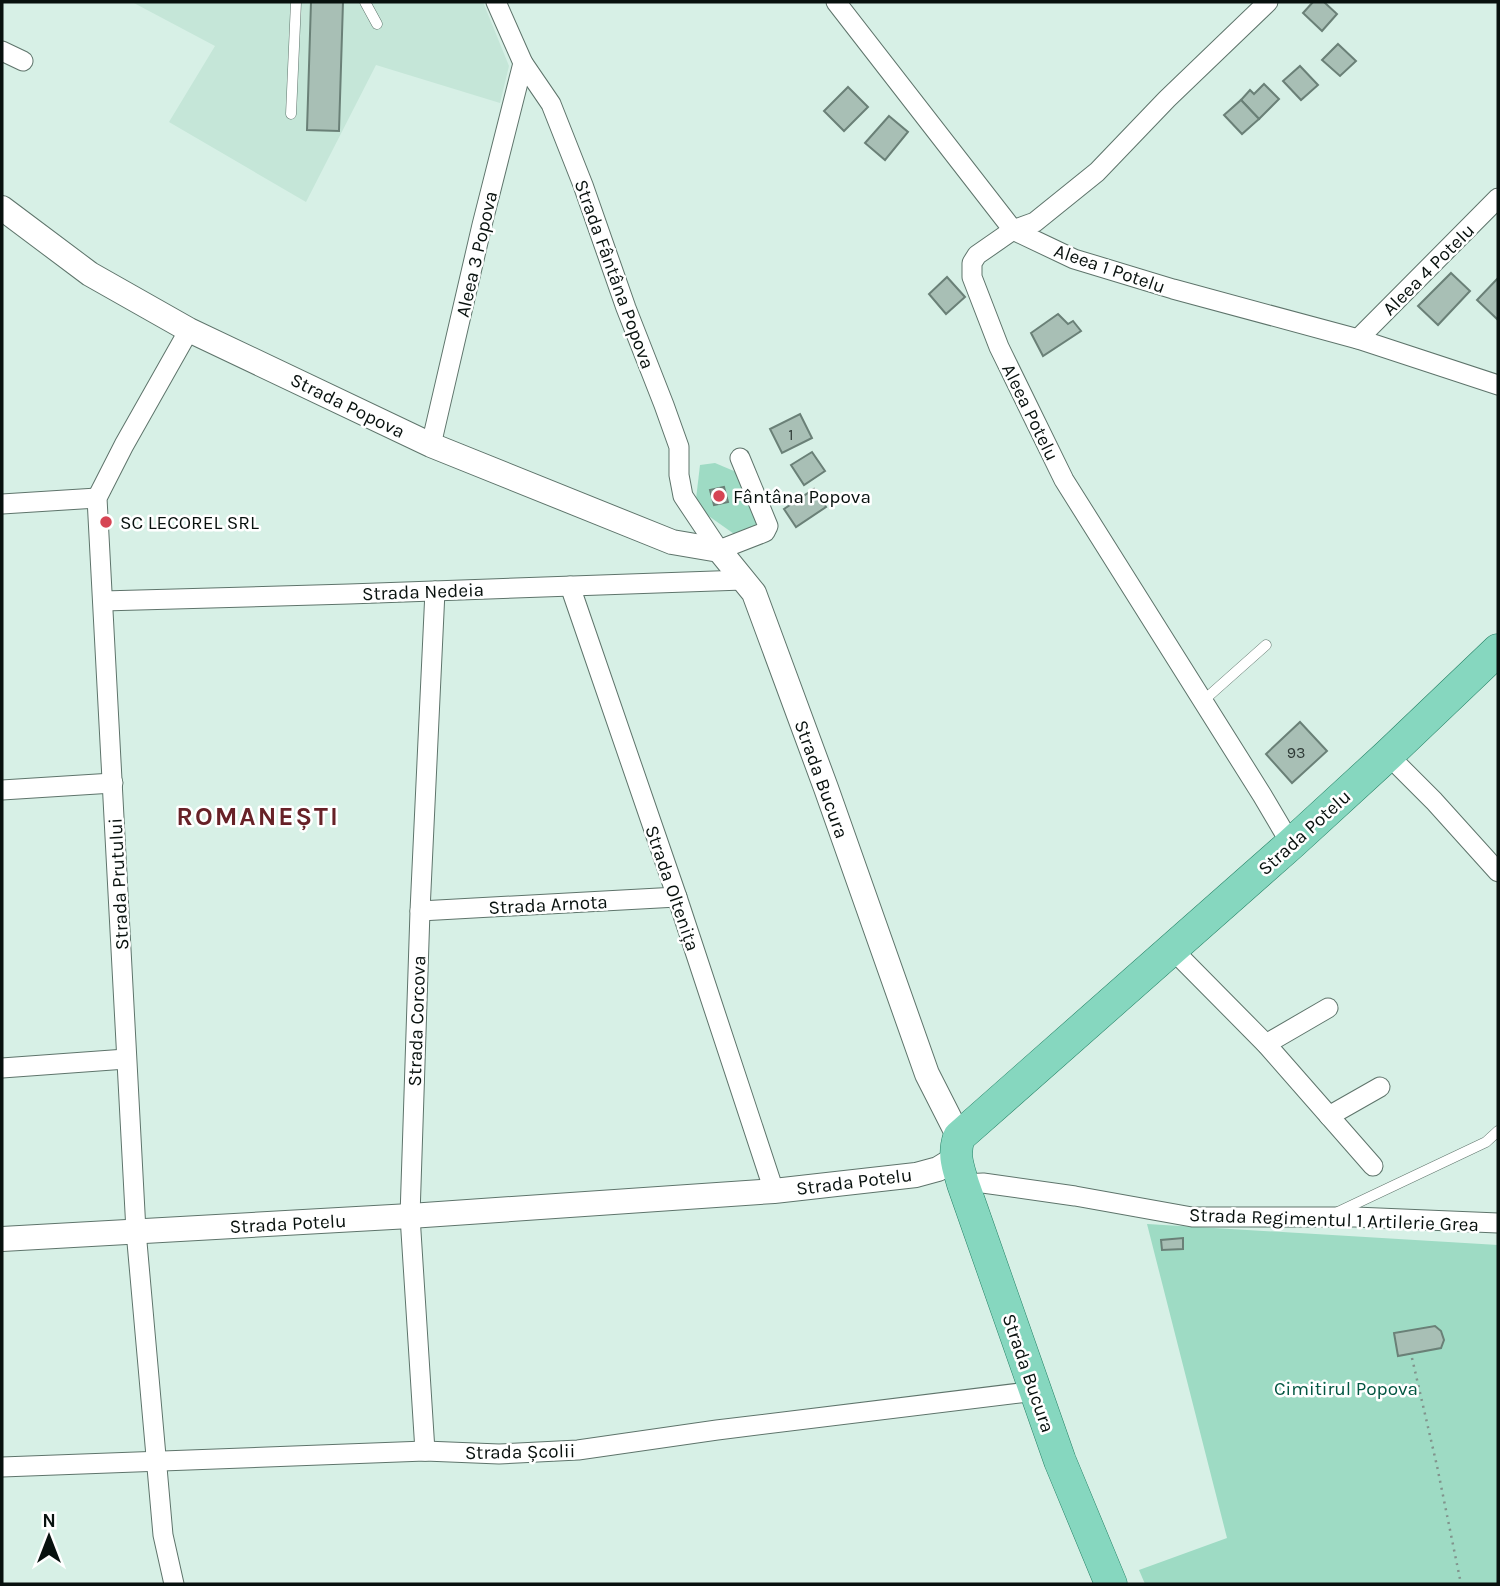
<svg xmlns="http://www.w3.org/2000/svg" width="1500" height="1586" font-family="Karla,sans-serif">
<style>
.built{fill:#c5e6d8}
.green{fill:#9edbc4}
.building{fill:#a8bfb5;stroke:#6a8077;stroke-width:2}
.lines{fill:none;stroke-linecap:round;stroke-linejoin:round}
.service-casing{stroke:#5e746b;stroke-width:11}
.minor-casing{stroke:#5e746b;stroke-width:21}
.tertiary-casing{stroke:#5e746b;stroke-width:26}
.primary-casing{stroke:#258166;stroke-width:33}
.path{stroke:#81948d;stroke-width:2.5;stroke-dasharray:2 5;stroke-linecap:butt}
.service{stroke:#fff;stroke-width:10}
.minor{stroke:#fff;stroke-width:19}
.tertiary{stroke:#fff;stroke-width:24}
.primary{stroke:#86d7bf;stroke-width:32}
.poi-dot{fill:#d64554;stroke:#fff;stroke-width:2.5}
.labels{text-anchor:middle;stroke-width:5;stroke-linejoin:round;paint-order:stroke}
.number-label{font-size:16px;fill:#303c38}
.street-label{font-size:19px;fill:#08110e;stroke:#fff}
.poi-label{font-size:19px;fill:#08110e;stroke:#fff;text-anchor:start}
.park-label{font-size:19px;fill:#025641;stroke:#fff}
.district-label{font-size:26px;font-weight:bold;letter-spacing:2px;fill:#672127;stroke:#fff}
</style>
<rect width="100%" height="100%" fill="#d7f0e6"/>
<path class="built" d="M132,2H483L509,66L500,103L376,65L306,202L169,122L215,46Z"/>
<g class="green">
<path d="M715,463L741,474L759,527L737,536L703,512L696,499L700,465Z"/>
<path d="M1147,1224L1498,1245V1584H1145L1139,1570L1227,1538Z"/>
</g>
<g class="building">
<path d="M311,2H343L339,131L307,130Z"/>
<path d="M1313,2H1324L1337,14L1322,31L1303,13Z"/>
<path d="M1338,44L1356,61L1340,76L1322,60Z"/>
<path d="M1300,66L1318,85L1301,100L1283,81Z"/>
<path d="M1264,84L1279,99L1259,119L1241,100L1250,90L1254,94Z"/>
<path d="M848,87L868,107L844,131L824,111Z"/>
<path d="M1241,100L1259,119L1242,134L1224,115Z"/>
<path d="M889,116L908,132L885,160L865,143Z"/>
<path d="M1451,273L1470,291L1438,325L1418,306Z"/>
<path d="M947,277L965,297L946,314L929,294Z"/>
<path d="M1498,278V317L1497,319L1477,300Z"/>
<path d="M1058,314L1068,324L1073,321L1081,331L1043,356L1031,333Z"/>
<path d="M800,414L812,438L782,453L770,429Z"/>
<path d="M812,452L825,471L804,485L791,465Z"/>
<path d="M724,487L728,502L714,505L710,490Z"/>
<path d="M814,489L826,507L796,527L784,509Z"/>
<path d="M1300,722L1327,751L1292,783L1266,754Z"/>
<path d="M1183,1238V1249L1162,1250L1161,1240Z"/>
<path d="M1435,1326L1441,1331L1444,1340L1441,1348L1398,1356L1394,1333Z"/>
</g>
<g class="lines">
<defs>
<g id="service">
<path d="M365,2L377,24"/>
<path d="M291,114L296,2"/>
<path d="M1203,701L1266,645"/>
<path d="M1338,1212L1486,1142L1498,1131"/>
</g>
<g id="minor">
<path d="M496,2L523,63L551,104L583,185L626,308L664,405L679,447V475L683,496L719,550L765,532L768,526L740,458"/>
<path d="M836,2L1013,230L1074,259L1173,289L1358,339L1498,385"/>
<path d="M1268,2L1167,99L1097,172L1035,222L1013,230L977,255L972,263V277L999,347L1064,480L1262,795L1291,844"/>
<path d="M2,51L23,61"/>
<path d="M1358,339L1498,198"/>
<path d="M431,445L482,225L523,63"/>
<path d="M2,504L97,498"/>
<path d="M570,586L677,897L774,1191"/>
<path d="M103,601L349,594L743,580"/>
<path d="M1388,755L1434,801L1498,872"/>
<path d="M2,790L113,783"/>
<path d="M420,911L677,897"/>
<path d="M1172,949L1266,1044L1373,1166"/>
<path d="M1266,1044L1328,1008"/>
<path d="M2,1068L126,1059"/>
<path d="M1329,1116L1380,1087"/>
<path d="M963,1184L983,1183L1075,1196L1192,1217H1355L1498,1223"/>
<path d="M425,1451L410,1216L420,911L435,591"/>
<path d="M2,1467L425,1451L499,1454L578,1450L717,1430L1036,1391"/>
<path d="M174,1584L163,1535L136,1231L97,498L124,445L189,330"/>
</g>
<g id="tertiary">
<path d="M2,208L90,274L189,330L431,445L672,542L719,550L754,593L826,788L927,1074L959,1137"/>
<path d="M2,1239L410,1216L774,1191L916,1175L938,1169L956,1158"/>
</g>
<path id="primary" d="M1111,1584L1060,1461L963,1184C958,1166 953,1156 959,1137L1291,844L1388,755L1498,650"/>
</defs>
<use href="#service" class="service-casing"/>
<use href="#minor" class="minor-casing"/>
<use href="#tertiary" class="tertiary-casing"/>
<use href="#primary" class="primary-casing"/>
<path class="path" d="M1412,1358L1437,1466L1461,1584"/>
<use href="#service" class="service"/>
<use href="#minor" class="minor"/>
<use href="#tertiary" class="tertiary"/>
<use href="#primary" class="primary"/>
</g>
<g class="poi-dot">
<circle cx="719" cy="496" r="7"/>
<circle cx="106" cy="522" r="7"/>
</g>
<g class="labels">
<g class="number-label">
<text x="791" y="440">1</text>
<text x="1296" y="758">93</text>
</g>
<g class="street-label">
<text transform="translate(476 254) rotate(-77)" y="7">Aleea 3 Popova</text>
<text transform="translate(1110 268) rotate(19)" y="7">Aleea 1 Potelu</text>
<text transform="translate(1428 269) rotate(-45)" y="7">Aleea 4 Potelu</text>
<text transform="translate(615 274) rotate(70)" y="7">Strada Fântâna Popova</text>
<text transform="translate(348 405) rotate(26)" y="7">Strada Popova</text>
<text transform="translate(1031 412) rotate(64)" y="7">Aleea Potelu</text>
<text transform="translate(423 591) rotate(-2)" y="7">Strada Nedeia</text>
<text transform="translate(822 779) rotate(70)" y="7">Strada Bucura</text>
<text transform="translate(1304 832) rotate(-42)" y="7">Strada Potelu</text>
<text transform="translate(118 884) rotate(-93)" y="7">Strada Prutului</text>
<text transform="translate(673 888) rotate(71)" y="7">Strada Oltenița</text>
<text transform="translate(548 904) rotate(-3)" y="7">Strada Arnota</text>
<text transform="translate(416 1021) rotate(-88)" y="7">Strada Corcova</text>
<text transform="translate(854 1181) rotate(-7)" y="7">Strada Potelu</text>
<text transform="translate(1334 1219) rotate(2)" y="7">Strada Regimentul 1 Artilerie Grea</text>
<text transform="translate(288 1223) rotate(-3)" y="7">Strada Potelu</text>
<text transform="translate(1029 1373) rotate(71)" y="7">Strada Bucura</text>
<text transform="translate(520 1451) rotate(-1)" y="7">Strada Școlii</text>
</g>
<g class="poi-label">
<text x="733" y="503">Fântâna Popova</text>
<text x="120" y="529">SC LECOREL SRL</text>
</g>
<g class="park-label">
<text x="1346" y="1395">Cimitirul Popova</text>
</g>
<g class="district-label">
<text x="258" y="825">ROMANEȘTI</text>
</g>
</g>
<rect width="1500" height="1586" fill="none" stroke="#08110e" stroke-width="7"/>
<g transform="translate(49 1537)" stroke="#ffffff" stroke-width="5" paint-order="stroke">
<path d="M0-5L12 26L0 18L-12 26Z" fill="#08110e"/>
<text y="-10" font-size="19" font-weight="bold" text-anchor="middle" fill="#08110e">N</text>
</g>
</svg>
